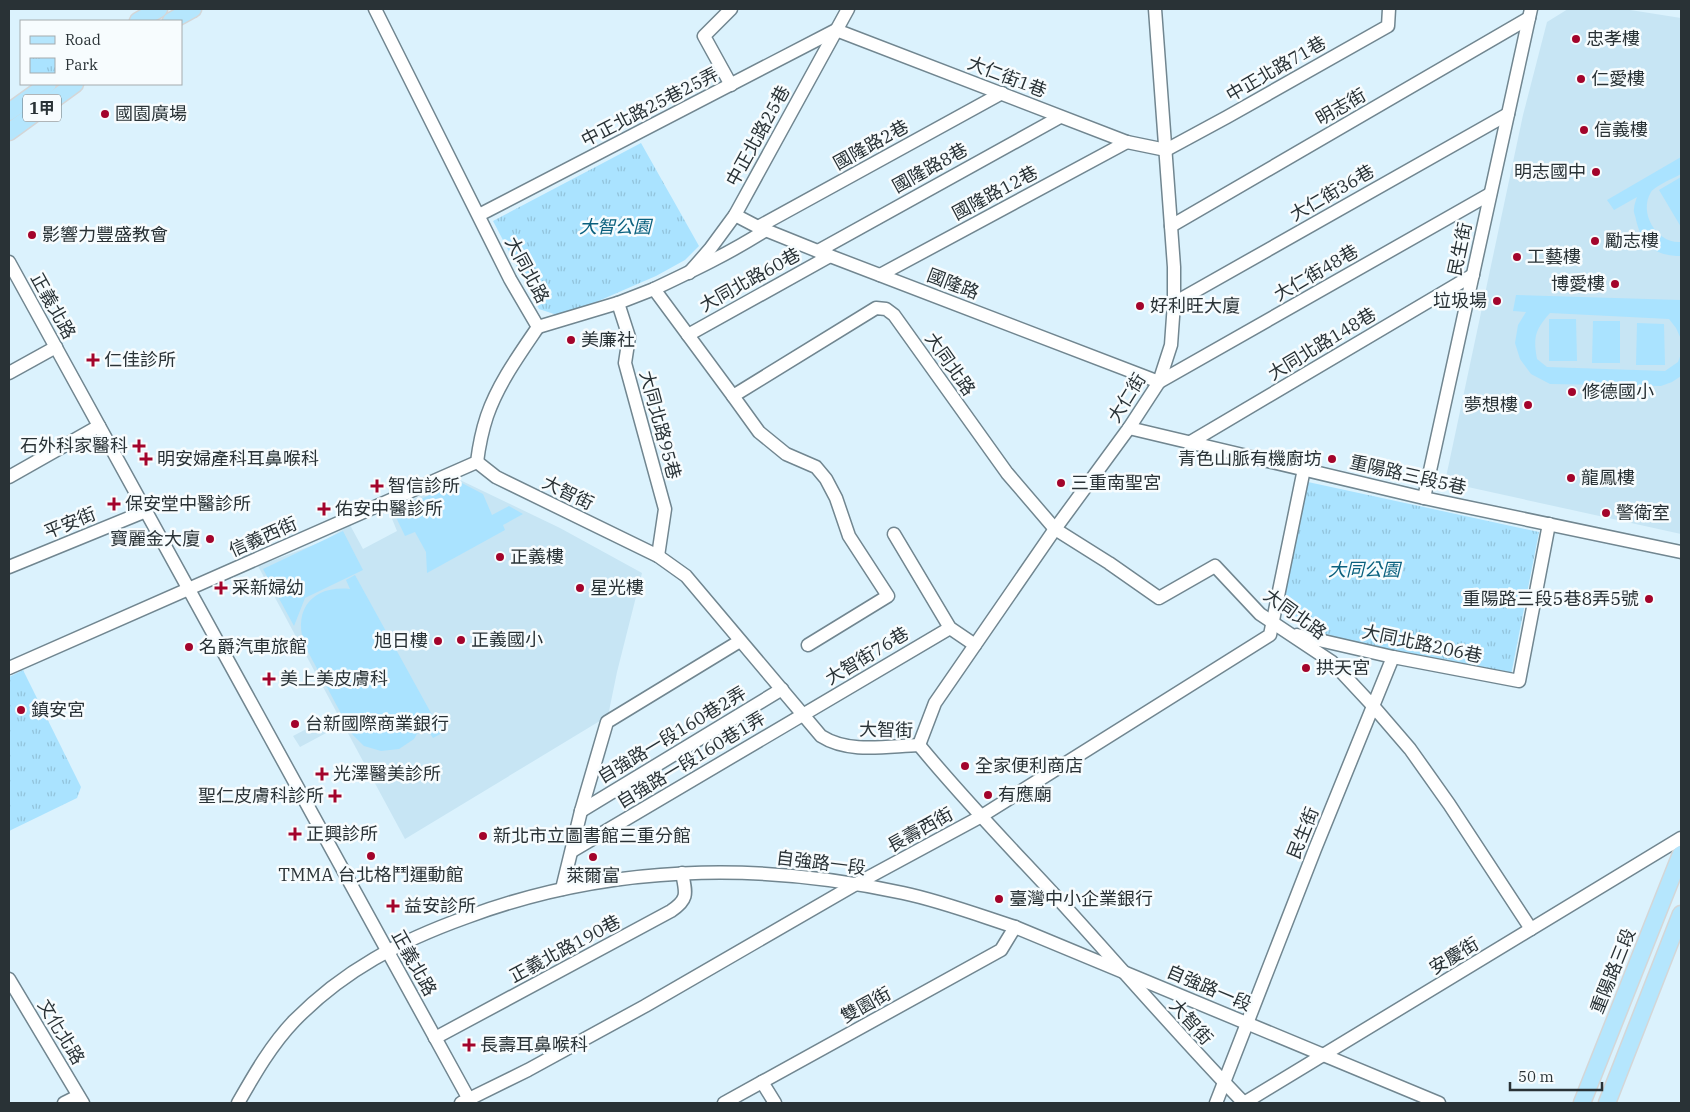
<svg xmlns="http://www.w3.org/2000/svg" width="1690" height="1112" font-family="'IBM Plex Serif','Noto Sans TC',serif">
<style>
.built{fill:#c7e5f4}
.green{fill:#aae3ff}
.park{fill:url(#park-tufts)}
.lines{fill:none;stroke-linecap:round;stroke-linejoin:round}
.minor-casing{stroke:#718690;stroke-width:15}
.major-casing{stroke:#d4d6d7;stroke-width:19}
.minor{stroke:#fff;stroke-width:12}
.major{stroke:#b5e6fd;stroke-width:16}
.poi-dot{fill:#a3042b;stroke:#f7fcfe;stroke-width:2}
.labels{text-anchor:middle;stroke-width:5;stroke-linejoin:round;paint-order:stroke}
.shield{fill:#f7fcfe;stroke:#676f72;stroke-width:1}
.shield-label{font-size:16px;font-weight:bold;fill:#293236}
.poi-label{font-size:18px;fill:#293236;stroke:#f7fcfe;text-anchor:start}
.street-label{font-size:18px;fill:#293236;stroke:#f7fcfe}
.park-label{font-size:18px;font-style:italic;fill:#0a607e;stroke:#f7fcfe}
</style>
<defs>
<pattern id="park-tufts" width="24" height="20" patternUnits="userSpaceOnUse" patternTransform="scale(1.25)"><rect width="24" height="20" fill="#aae3ff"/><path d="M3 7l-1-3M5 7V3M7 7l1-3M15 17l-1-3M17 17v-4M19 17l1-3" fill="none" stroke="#92c3db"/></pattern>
</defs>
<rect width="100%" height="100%" fill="#dbf2fd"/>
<g class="built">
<path d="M1568,9H1624L1681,18V534L1445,482L1523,115L1547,22Z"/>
<path d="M460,480L560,528L642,573L617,672L608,716L405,839L343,724L300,747L293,736L337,713L258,566L324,541L350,525L363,549L397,531L388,509Z"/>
</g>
<g class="green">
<path d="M1681,157V174C1674,178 1655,186 1651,192C1638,213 1657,244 1681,242V256C1655,256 1642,245 1636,220C1636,217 1633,212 1634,209C1634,205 1636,200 1637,197L1614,210L1607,200Z"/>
<path d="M1681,177V227L1659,190Z"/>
<path d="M1516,295L1681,300V339L1676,328L1669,319L1550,313C1535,330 1533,337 1537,359L1547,367L1665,371L1678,362L1681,354V376L1672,382L1661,386L1550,384L1531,374L1520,359L1515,343L1518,325L1526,312L1513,311Z"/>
<path d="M1549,319H1576L1577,361H1549Z"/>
<path d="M1593,321H1620V363H1592Z"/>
<path d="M1637,323L1664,324L1665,365H1636Z"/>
<path d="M460,482L483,494L492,515L509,506L523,514L503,525L505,530L427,573L426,552L415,532L405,536L393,511Z"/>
<path d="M343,531L363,570L305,598L294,626L263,569Z"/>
<path d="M355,575L442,733L433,738L423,723L414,739L399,749L381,751L364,746L352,734L306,648C291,612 311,585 350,589L346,580Z"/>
</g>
<g class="park">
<path d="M641,143L699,246L685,260L656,276L596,302L557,315L539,309L493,221Z"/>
<path d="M1308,482L1539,532L1511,675L1324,636L1280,605Z"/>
<path d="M23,670L81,787L77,798L9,831V677Z"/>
</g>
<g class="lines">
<defs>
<g id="minor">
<path d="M375,9L510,279L538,327L618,303L654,289L733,396L876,308L886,309L894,315L1007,473L1055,529L1109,563L1159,598L1215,566L1260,614L1332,662L1373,706L1410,749L1449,804L1531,929"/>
<path d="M731,9L704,36L731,85"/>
<path d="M479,215L836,30L1127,142L1166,150L1227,117L1388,26L1389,9"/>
<path d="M735,215L758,227L830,256L1159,382L1490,194"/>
<path d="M1171,226L1529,18"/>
<path d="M758,227L1002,93"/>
<path d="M818,251L1060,117"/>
<path d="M9,262L471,1103"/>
<path d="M689,273L710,249L735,215L848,9"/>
<path d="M880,275L1127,142"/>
<path d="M654,289C692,271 730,253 766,230"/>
<path d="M618,303L629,337L625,363L665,509L658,556"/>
<path d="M1174,303L1508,114"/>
<path d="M688,335L830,256"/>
<path d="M9,373L56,347"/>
<path d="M733,396L759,432L786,454L816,467L826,479L836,498L849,536L888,596L808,645"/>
<path d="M1129,428L1424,498L1681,552"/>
<path d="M1189,443L1473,275"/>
<path d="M477,462L496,477L658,556L686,576L821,736C849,754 887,746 919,745"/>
<path d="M9,477L99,426"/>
<path d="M1424,498L1531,9"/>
<path d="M894,534L950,628L975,645"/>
<path d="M9,567L146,511"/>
<path d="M1297,635L1393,657L1519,681L1549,524"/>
<path d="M9,668L477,462C479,446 482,431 487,416C498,384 519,355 538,327"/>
<path d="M919,745L935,703L1055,529L1129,428L1159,382L1171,345L1174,303V267L1155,9"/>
<path d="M919,745C964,800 1013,850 1061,902C1122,969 1181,1038 1244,1103"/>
<path d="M581,811L782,689"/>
<path d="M572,851L950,628"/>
<path d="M562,889L581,811L607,722L740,641"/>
<path d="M9,979L83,1103"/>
<path d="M435,1038L671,911C689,899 686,893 682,873"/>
<path d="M762,1082L775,1103"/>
<path d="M64,1103L78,1096"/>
<path d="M238,1103C254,1075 271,1045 294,1021C344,970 400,941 467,917C607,865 757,861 903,893C941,901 978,915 1015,927L1439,1103"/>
<path d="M461,1103L528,1070L645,1006L856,884L980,817L1270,635L1304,469"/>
<path d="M724,1103L1001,950L1015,927"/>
<path d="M1216,1103L1315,849L1393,657"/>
<path d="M1244,1103L1681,838"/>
</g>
<g id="major">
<path d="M138,21L159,9"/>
<path d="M171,21L193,9"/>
<path d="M9,112L48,84"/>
<path d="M9,132L75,84"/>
<path d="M1582,1103L1681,854"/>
<path d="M1607,1103L1681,914"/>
</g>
</defs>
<use href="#minor" class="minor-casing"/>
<use href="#major" class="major-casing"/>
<use href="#minor" class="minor"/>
<use href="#major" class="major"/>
</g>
<g class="poi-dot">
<circle cx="1576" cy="39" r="5"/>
<circle cx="1581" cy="79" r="5"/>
<circle cx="105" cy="114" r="5"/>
<circle cx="1584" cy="130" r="5"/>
<circle cx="1596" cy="172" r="5"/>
<circle cx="32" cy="235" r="5"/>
<circle cx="1595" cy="241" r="5"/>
<circle cx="1517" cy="257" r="5"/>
<circle cx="1615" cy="284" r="5"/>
<circle cx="1497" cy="301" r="5"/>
<circle cx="1140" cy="306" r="5"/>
<circle cx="571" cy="340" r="5"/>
<path d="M90.5 352.5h5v5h5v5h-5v5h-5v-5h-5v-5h5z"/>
<circle cx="1572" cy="392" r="5"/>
<circle cx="1528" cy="405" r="5"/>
<path d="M136.5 438.5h5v5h5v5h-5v5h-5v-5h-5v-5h5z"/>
<path d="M143.5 451.5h5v5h5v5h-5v5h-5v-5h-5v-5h5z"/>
<circle cx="1332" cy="459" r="5"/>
<circle cx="1571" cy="478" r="5"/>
<circle cx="1061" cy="483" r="5"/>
<path d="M374.5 478.5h5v5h5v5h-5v5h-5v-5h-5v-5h5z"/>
<path d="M111.5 496.5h5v5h5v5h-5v5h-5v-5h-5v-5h5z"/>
<path d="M321.5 501.5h5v5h5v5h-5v5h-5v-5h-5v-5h5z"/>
<circle cx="1606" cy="513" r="5"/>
<circle cx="210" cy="539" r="5"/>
<circle cx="500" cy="557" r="5"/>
<path d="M218.5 580.5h5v5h5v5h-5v5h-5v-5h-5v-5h5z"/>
<circle cx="580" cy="588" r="5"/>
<circle cx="1649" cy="599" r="5"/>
<circle cx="461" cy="640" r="5"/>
<circle cx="438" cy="641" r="5"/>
<circle cx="189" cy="647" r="5"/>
<circle cx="1306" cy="668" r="5"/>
<path d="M266.5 671.5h5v5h5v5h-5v5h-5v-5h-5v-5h5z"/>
<circle cx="21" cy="710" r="5"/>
<circle cx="295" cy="724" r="5"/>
<circle cx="965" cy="766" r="5"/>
<path d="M319.5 766.5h5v5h5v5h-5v5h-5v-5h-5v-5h5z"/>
<circle cx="988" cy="795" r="5"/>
<path d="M332.5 788.5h5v5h5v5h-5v5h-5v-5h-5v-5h5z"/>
<path d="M292.5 826.5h5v5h5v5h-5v5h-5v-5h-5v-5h5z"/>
<circle cx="483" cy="836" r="5"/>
<circle cx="371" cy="856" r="5"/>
<circle cx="593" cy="857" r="5"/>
<circle cx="999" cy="899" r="5"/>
<path d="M390.5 898.5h5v5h5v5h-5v5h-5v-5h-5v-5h5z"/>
<path d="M466.5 1037.5h5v5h5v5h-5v5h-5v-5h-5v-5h5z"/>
</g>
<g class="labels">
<rect class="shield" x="23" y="94.5" width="38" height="27" rx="4"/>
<g class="shield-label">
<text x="42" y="114">1甲</text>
</g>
<g class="poi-label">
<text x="1586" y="45">忠孝樓</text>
<text x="1591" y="85">仁愛樓</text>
<text x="115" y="120">國園廣場</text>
<text x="1594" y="136">信義樓</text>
<text x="1586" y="178" text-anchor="end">明志國中</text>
<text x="42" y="241">影響力豐盛教會</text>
<text x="1605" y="247">勵志樓</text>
<text x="1527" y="263">工藝樓</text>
<text x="1605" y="290" text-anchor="end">博愛樓</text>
<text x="1487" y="307" text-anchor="end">垃圾場</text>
<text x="1150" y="312">好利旺大廈</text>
<text x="581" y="346">美廉社</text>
<text x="104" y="366">仁佳診所</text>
<text x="1582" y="398">修德國小</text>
<text x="1518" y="411" text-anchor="end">夢想樓</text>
<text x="128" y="452" text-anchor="end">石外科家醫科</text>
<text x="157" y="465">明安婦產科耳鼻喉科</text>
<text x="1322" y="465" text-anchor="end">青色山脈有機廚坊</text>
<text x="1581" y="484">龍鳳樓</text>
<text x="1071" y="489">三重南聖宮</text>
<text x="388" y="492">智信診所</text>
<text x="125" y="510">保安堂中醫診所</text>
<text x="335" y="515">佑安中醫診所</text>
<text x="1616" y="519">警衛室</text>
<text x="200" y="545" text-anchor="end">寶麗金大廈</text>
<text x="510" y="563">正義樓</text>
<text x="232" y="594">采新婦幼</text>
<text x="590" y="594">星光樓</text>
<text x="1639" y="605" text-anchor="end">重陽路三段5巷8弄5號</text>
<text x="471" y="646">正義國小</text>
<text x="428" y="647" text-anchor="end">旭日樓</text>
<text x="199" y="653">名爵汽車旅館</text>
<text x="1316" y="674">拱天宮</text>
<text x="280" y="685">美上美皮膚科</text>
<text x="31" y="716">鎮安宮</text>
<text x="305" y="730">台新國際商業銀行</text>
<text x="975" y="772">全家便利商店</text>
<text x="333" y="780">光澤醫美診所</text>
<text x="998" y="801">有應廟</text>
<text x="324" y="802" text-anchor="end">聖仁皮膚科診所</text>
<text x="306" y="840">正興診所</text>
<text x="493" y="842">新北市立圖書館三重分館</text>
<text x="371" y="881" text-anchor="middle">TMMA 台北格鬥運動館</text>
<text x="593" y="882" text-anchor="middle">萊爾富</text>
<text x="1009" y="905">臺灣中小企業銀行</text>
<text x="404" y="912">益安診所</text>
<text x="480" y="1051">長壽耳鼻喉科</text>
</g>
<g class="street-label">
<text transform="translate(1276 69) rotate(-30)" y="6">中正北路71巷</text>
<text transform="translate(1007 77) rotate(21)" y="6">大仁街1巷</text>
<text transform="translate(650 107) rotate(-27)" y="6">中正北路25巷25弄</text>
<text transform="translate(1341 107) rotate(-30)" y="6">明志街</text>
<text transform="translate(758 136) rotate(-61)" y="6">中正北路25巷</text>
<text transform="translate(871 145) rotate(-29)" y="6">國隆路2巷</text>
<text transform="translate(930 168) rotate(-29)" y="6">國隆路8巷</text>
<text transform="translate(995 193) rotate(-28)" y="6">國隆路12巷</text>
<text transform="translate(1332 193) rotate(-30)" y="6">大仁街36巷</text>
<text transform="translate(1460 249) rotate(-78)" y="6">民生街</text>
<text transform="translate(527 270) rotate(62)" y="6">大同北路</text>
<text transform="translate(1316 273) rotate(-30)" y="6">大仁街48巷</text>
<text transform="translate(750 280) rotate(-29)" y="6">大同北路60巷</text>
<text transform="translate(953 284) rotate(21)" y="6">國隆路</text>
<text transform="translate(53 306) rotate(61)" y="6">正義北路</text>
<text transform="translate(1322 344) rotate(-31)" y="6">大同北路148巷</text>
<text transform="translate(950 364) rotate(55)" y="6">大同北路</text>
<text transform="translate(1127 398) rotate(-58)" y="6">大仁街</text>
<text transform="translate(660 425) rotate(75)" y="6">大同北路95巷</text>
<text transform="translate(1408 475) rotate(13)" y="6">重陽路三段5巷</text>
<text transform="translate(568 493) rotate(26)" y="6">大智街</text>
<text transform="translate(70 523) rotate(-22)" y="6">平安街</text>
<text transform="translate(263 537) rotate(-24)" y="6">信義西街</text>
<text transform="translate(1295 614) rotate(36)" y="6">大同北路</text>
<text transform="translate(1422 644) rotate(12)" y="6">大同北路206巷</text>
<text transform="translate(867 656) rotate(-31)" y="6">大智街76巷</text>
<text transform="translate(886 730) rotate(1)" y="6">大智街</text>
<text transform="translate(672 735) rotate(-31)" y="6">自強路一段160巷2弄</text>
<text transform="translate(691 760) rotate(-31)" y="6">自強路一段160巷1弄</text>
<text transform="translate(920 830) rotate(-29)" y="6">長壽西街</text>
<text transform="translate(1303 833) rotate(-68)" y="6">民生街</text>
<text transform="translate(821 863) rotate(7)" y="6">自強路一段</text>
<text transform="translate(565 949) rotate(-28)" y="6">正義北路190巷</text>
<text transform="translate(1454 956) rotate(-31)" y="6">安慶街</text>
<text transform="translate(414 963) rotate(61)" y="6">正義北路</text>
<text transform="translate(1613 971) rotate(-68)" y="6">重陽路三段</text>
<text transform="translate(1209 988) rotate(23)" y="6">自強路一段</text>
<text transform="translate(866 1005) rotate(-29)" y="6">雙園街</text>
<text transform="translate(1191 1022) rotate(48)" y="6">大智街</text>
<text transform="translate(61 1032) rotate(59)" y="6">文化北路</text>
</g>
<g class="park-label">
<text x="615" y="233">大智公園</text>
<text x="1364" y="576">大同公園</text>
</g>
</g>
<rect width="1690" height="1112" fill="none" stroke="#293236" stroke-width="20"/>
<rect x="20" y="20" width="162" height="65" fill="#f7fcfe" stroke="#a5abae"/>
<rect x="30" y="36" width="25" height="8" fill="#b5e6fd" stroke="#a5abae"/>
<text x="65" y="45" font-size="15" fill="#293236">Road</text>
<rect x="30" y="58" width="25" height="15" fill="url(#park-tufts)" stroke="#a5abae"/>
<text x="65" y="70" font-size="15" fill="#293236">Park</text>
<path d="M1510 1082v8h92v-8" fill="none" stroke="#293236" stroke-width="2.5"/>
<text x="1518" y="1082" font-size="15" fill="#293236" stroke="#f7fcfe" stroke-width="4" paint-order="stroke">50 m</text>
</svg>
